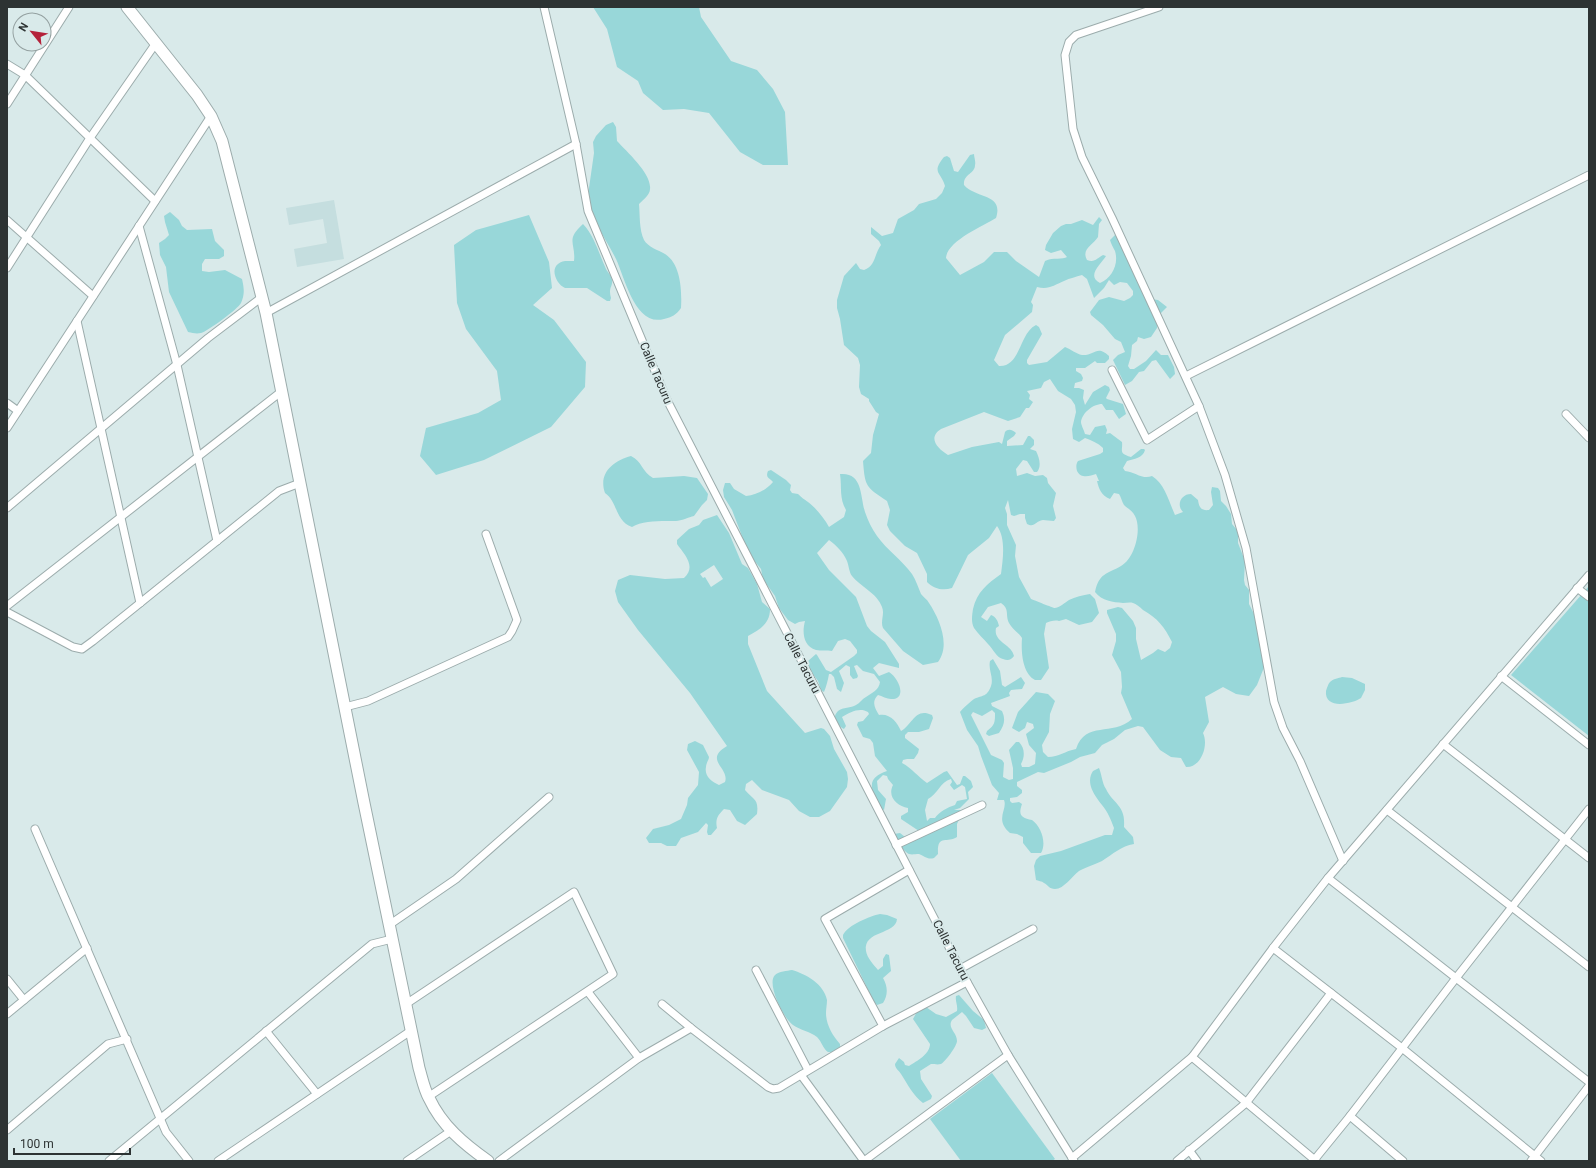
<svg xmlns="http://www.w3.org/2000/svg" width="1596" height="1168" font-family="Roboto,sans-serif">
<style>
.built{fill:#c5dedf}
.green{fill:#98d7d9;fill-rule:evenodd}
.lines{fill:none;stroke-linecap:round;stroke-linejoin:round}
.street-casing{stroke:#9cacac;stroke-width:9}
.primary-casing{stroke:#9cacac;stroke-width:13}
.street{stroke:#fff;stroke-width:7}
.primary{stroke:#fff;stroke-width:11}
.labels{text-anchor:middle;stroke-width:4;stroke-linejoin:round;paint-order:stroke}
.street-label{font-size:12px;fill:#2d3333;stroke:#d9eaea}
</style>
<rect width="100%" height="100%" fill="#d9eaea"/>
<path class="built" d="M334,200L344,259L297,267L294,249L327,243L323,219L289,225L286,208Z"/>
<g class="green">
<path d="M593,7H699L701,17L731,61L757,70L773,89L785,112L788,165H763L740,152L709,113L684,109L663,110L643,93L638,81L617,67L607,29Z"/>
<path d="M613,122L616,127L617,141C627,152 652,174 650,189C650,195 643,200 639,204C640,215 639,230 644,240C648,247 658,250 665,254C681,264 682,291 681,308C676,315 672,317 664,319C635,327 625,278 616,259C606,239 590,218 588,195L594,153L593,142L596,136L606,125Z"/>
<path d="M974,154C974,157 976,162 975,165C975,174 963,174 964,185C976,199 1004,193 996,218C983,226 947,241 946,258L960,275L984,262L994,252H1007L1016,261L1039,277L1045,261C1053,257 1063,260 1067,257L1061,250L1051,253L1045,250L1046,245L1053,233L1061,226L1066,224H1071L1082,220L1093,225L1099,217L1102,220L1099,224L1098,237C1093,245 1081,249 1087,260C1095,263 1097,258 1103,255L1106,256C1101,264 1086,276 1100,283C1112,278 1119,264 1115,251C1113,247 1111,244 1110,240L1115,235L1118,237L1151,299L1158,300L1167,307L1159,315L1157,321V328L1151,337L1144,339L1138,337L1137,341L1132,345L1131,356L1128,366L1130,369H1134L1146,361L1156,350L1161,355H1168L1174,367L1175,374L1170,379L1156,360L1152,361L1144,371L1139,372L1132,381L1125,385L1113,360L1118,355L1125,352L1121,342L1115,339L1103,325L1091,315L1090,312L1099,300L1109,297L1124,301L1130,298L1133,295V291L1127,283L1120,282L1114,285L1109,280L1104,288L1094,298L1087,279L1082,275C1076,277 1070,278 1064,281C1054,285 1049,290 1037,287L1031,302L1033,305L1032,312L1005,335L994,360L999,366C1021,367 1019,333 1036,325L1039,327L1042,334L1027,360V363L1029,365L1047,362L1065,347C1071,349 1076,354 1082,355C1094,356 1097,344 1109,356V359L1105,363H1097L1095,361L1085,368H1076V371L1081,374L1083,378L1082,381L1075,383L1074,388H1079L1084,390L1083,398L1085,405L1093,392L1105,385L1109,387L1110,390L1106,398L1107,399L1123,404L1126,414L1119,419L1113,410H1106L1102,404C1093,404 1082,413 1081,422C1081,425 1084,430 1085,434L1090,435L1095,427L1105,425L1107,430L1106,434L1110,433L1122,442C1123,451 1118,453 1131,457L1141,449H1144L1145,450C1143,458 1134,459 1127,461L1123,468L1125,471C1135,472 1143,480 1152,476C1165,484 1169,502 1175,515L1183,512C1176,505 1181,494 1191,494L1198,500C1199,507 1201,511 1209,510L1213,505L1211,492L1212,487L1218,488L1220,491L1221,501L1226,506L1231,514L1232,524L1237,530L1238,535V543L1245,561L1244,580L1245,585L1249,590V604L1257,620L1265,665L1257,685L1249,696L1236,694L1223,687L1205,697L1209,722L1203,733C1209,745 1201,768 1186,767L1181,758L1171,757L1160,750L1143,727L1138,726L1125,730L1114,739L1102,745L1095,753L1080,757L1071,762L1044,773L1038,772L1017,782V786L1022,790V793L1017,797L1010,798V801L1012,803L1019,802L1022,804C1018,815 1021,818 1032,820C1041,826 1047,843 1041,853H1031L1023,843V837L1017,834L1010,833C994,819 1008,810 1004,800H997L999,793L992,785L981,756L978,746L967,730L960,712C963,708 970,702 974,699C983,695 987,697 991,686C994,677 988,670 990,661L993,659L1000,671L1002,685L1005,687L1021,677L1025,683L1022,689L1011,690L1009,693L1010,696L991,703L992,706L1002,711C1006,720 1004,725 999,733L989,736L986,734L987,731C995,725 995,722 995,713L992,710L982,716L973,712L971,715L991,755L1002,760L1004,763L1003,777L1009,780L1013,779V768L1009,750L1016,742H1019C1025,748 1025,757 1021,764L1022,767H1029L1035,764L1036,753L1029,745L1026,734L1034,728L1033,724L1027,722L1025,728L1019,732L1012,728L1018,712L1036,692L1048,694L1055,701L1050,714L1049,732L1042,745L1043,752L1048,757C1059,757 1065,751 1076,749C1086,720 1112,737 1132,719L1121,693L1122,687L1121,672L1112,655L1116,641V634L1107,613V610L1118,607L1122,608L1133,621L1136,628V639L1141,660L1153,653L1158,649L1165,652L1170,648L1172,642C1164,626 1158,619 1143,610C1140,607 1136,604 1133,603C1130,602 1126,603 1123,603C1113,602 1102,601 1095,592C1099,573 1107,574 1121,566C1135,558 1142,529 1135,516C1132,510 1128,509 1124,505C1122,502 1121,497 1119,494L1114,493L1110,499C1101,495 1099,489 1097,481H1099L1096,474C1090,476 1081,479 1077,471C1076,467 1076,464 1078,461L1100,454L1103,452V448C1098,443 1091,440 1085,438L1079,442L1073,439L1072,429L1076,412L1075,405L1071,399L1058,391L1050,379L1044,382L1041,388L1027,391L1030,395L1029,399L1033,402L1029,408H1026L1020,417L1008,421L984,412L941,429C927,438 938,449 948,455L972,447L999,442L1002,444L1005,432C1008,428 1013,430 1016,433L1014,436L1007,441V446L1023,445L1028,436H1030L1034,440V445L1030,449L1036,451C1039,457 1042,466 1037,472H1034L1027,461L1023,460L1016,469L1017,476L1027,473L1035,476L1043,475L1047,478L1048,483L1056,493L1053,506L1056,518L1054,521C1050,521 1046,520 1043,520C1035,521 1035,528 1027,524L1025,518V514H1020L1014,516L1011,515L1008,500L1005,508L1007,514V525L1016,545L1015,556L1019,577L1031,599C1034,600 1053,608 1055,608C1061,607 1064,603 1069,600C1075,597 1083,595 1090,594L1095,599L1099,613L1092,622L1079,625L1066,619L1059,621C1055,620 1050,621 1046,623L1044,634L1049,668L1041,680H1035C1022,673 1021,651 1022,638C1019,633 1012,629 1009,623C1005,615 1010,609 1001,603L988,607L981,617L987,621L991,615C996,617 998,621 999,626L996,628C993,642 1012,644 1014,656C1011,660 1008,661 1003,659C997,658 993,649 988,644C984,639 978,634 974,628C971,622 972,616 973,609C977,592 987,584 1001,574C1003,559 1006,538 997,526L989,538L968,555L952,588C943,591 934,589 927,582V574L917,553L905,546L890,531L887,525L890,510L887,501C866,487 865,487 863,461L871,453L873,435L879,414L876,412L869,401V399L861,394L859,387L860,365L858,358L844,345L840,319L837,308V300L844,276L856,263L860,269L864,270C876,266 874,254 881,245L879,241L871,234V227L882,236L893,233L898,219L914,210L919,204L936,199L942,193L945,186C941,172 931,173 944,157L947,156L950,158L954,171L958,172L970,155Z"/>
<path d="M170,212L179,220L182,226L187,230L212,229L215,241L224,250V256L219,259H205L202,264V271L209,272L225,270L242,279C244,288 245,294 241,303C238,309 208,331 201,333C196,334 193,333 188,332L169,292L166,267L160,255L159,243L165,239L169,235L165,222L164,216Z"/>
<path d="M529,215L549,262L552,288L533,305L554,320L586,362L585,387L551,427L484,460L436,475L420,456L426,428L478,413L501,400L497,371L466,329L457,303L454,245L476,230Z"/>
<path d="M583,224C595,237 599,254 606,269C608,273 612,276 612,280C613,287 608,287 611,298L610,301H607L587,288H565C557,285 550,270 558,264C562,260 568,261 574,261C576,243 565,240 583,224Z"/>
<path d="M631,456C642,461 642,472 653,478L684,476L697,478L708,494L707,500L702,505L694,516C689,517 681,521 676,521C663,521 643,520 632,527C615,521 618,502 605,493C598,473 613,461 631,456Z"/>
<path d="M771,470L786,480L791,485L790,490L792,493L798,494C802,498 804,499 808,502C816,508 824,518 829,527L844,517L846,510C839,498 842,487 840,474C863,472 860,496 865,512C868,521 872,529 877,536C887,550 902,560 912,574C916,580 918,587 921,594C923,597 927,599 929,603C939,618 951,645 938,662L923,665L903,651L883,628C880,621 885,614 882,607C877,593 861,587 852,576C849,572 849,566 847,561C843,552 837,546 829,540L817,553L829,570L856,597L867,626L871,631L885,642L899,664V668L879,663L873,668L879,676L889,672C900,679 907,700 891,699C887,699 882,696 878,695C871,702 875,708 879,715C890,713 897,722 901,731C913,724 915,707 932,715L933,718L929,729L919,732H908L905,735V738L919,749L918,753L914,759H907L903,760L902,763C912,768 918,777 927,783L944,772L947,771L957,785L960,784L963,776H965L971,781L973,787L968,792L969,799L960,808L954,810H960L962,813L957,824V837C947,844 937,833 938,854L934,858C927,860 925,856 919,854C915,854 912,855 909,854C904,852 895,839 894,834L900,833L905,837L919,831L901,819V816L908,812V808C897,806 887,797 893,785L888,779L887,776L883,775L877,781L878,790L886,799L884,810C879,807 877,802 875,797C868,782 873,776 887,771L875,756L873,743L870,739L863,737L857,725L858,722L863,721L869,714L868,712C860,707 850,712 842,717L846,726L844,729C837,725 831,718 838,711C843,707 851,708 856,705C860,703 862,699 866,697C872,693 879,690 880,682L874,674L863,671L857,665L854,666L858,676L857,678L853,679L850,675V667L846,665L839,671L844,683L841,692L837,689L834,677L831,674H829C828,680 826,687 824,692L821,690L818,681L809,669L808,661L816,654L817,655L826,670L831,672L854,656L857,653V650L850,641L845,639L838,641L832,651C827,650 821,651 816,650C803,646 802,632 805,621L799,622L795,624L788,620L779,608L775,596L763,579L761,569L753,559L745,544L732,510L724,497L723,490L725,483H730L734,489L746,496C757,495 766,490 773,482C770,478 765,478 768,471ZM951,779L952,782L950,785L954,790L962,785L965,787L967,799L957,801L955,805C948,807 939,812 935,818H930L927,821L925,810L928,799C937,795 940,782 951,779Z"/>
<path d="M717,515L729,533L742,564L748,568L757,584L762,602L770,609C770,624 759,630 748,636V644L767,691L805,733L821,728L824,729L830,736L834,749L847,772L848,779L847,787L830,811L819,817H810L799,811L789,800L762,790L752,780L746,784L745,790C753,800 759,798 757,814L745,825L737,821L730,810L724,809C718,815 715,819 717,828L711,835H708L707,832L708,825L706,823L698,832L681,838L676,846H667L661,843H649L646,838L653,829L669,825L681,819L687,805L688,798L698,785L699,772L687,750L688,744L695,741L703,745L709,757C709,760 706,763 706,767C704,776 712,782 719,785L725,782C730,768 703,760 727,746L690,693L638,630L618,602L615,591L618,580L630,575L665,579L684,578C697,566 684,554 677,544V540L689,529L699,525L703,520ZM714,565L723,579L711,587L705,577L703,578L700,574Z"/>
<path d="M1589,586V736L1511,675Z"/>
<path d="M1342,677L1352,678L1365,684V690L1361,698C1352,704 1324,710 1326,691C1327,688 1328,684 1330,682C1333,679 1339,678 1342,677Z"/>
<path d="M1099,768C1102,775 1102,783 1106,789C1113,804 1126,805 1124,827L1133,837L1134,844C1121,846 1113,854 1102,861C1095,864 1085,868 1079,871C1072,876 1064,889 1055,889C1049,889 1048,885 1044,883C1042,881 1038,881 1036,880L1034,866L1036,860L1040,856L1061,851L1105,835H1112L1114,828C1111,820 1108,812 1102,805C1095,796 1085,783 1093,771Z"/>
<path d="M880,914L887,915L897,919C896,935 863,930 866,951C867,958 874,965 878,970L883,966V959L886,954L889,955L891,971L883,978C888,987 888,995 883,1003L877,1005L874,1002L843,938V935C848,925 870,916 880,914Z"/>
<path d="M792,970C806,974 824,984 827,1000C827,1004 826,1009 826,1013C826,1024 832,1035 840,1044V1047L832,1052H828C823,1049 822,1042 817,1037C811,1032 800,1030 793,1025C784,1019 766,984 775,975C779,971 787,971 792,970Z"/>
<path d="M959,995L973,1011L984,1020L986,1028L982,1030L974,1028L966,1016L962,1012L952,1020C947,1028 957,1032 957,1041C957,1046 945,1062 941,1064C937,1065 935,1064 931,1064L920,1071L921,1079L932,1096L931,1099L923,1103C913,1095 908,1085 901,1074C899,1070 895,1069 895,1064L899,1058L904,1062L905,1065L909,1066C917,1061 930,1054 930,1044L913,1019L919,1008L926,1007L936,1014L946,1017L957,1011C958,1005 955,1001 956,996Z"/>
<path d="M992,1073L1055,1159L1052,1161H961L930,1119Z"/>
</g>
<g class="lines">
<defs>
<g id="street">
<path d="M544,7L576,144L588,211L667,400L967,982L1008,1055L1074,1161"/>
<path d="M1159,7L1076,35L1069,42L1065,55L1073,129L1082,157L1112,218L1199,406L1225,475L1246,548L1274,702L1283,728L1300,761L1343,861"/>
<path d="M7,64L25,75L155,201"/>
<path d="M7,104L69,7"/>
<path d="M7,220L93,296"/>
<path d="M139,226L177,365L217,541"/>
<path d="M7,268L90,138L156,43"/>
<path d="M266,313L576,144"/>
<path d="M77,321L140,603"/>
<path d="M1112,370L1147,440L1199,406"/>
<path d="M1186,376L1589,175"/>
<path d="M7,403L18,411"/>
<path d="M1566,414L1589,438"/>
<path d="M7,428L211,116"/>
<path d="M7,508L208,338L262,297"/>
<path d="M1577,588L1589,597"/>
<path d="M7,606L282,391"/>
<path d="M7,612L73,647L82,649L93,641L279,491L300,483"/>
<path d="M1501,676L1589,745"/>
<path d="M345,707L368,701L508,637L512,631L517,620L486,534"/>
<path d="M1443,744L1589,858"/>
<path d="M1387,810L1589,967"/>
<path d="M35,829L166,1132L189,1161"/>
<path d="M896,845L982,805"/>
<path d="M1328,878L1589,1082"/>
<path d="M389,925L456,879L549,797"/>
<path d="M1273,948L1402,1048L1541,1161"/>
<path d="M960,969L1033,929"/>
<path d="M756,970L808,1070"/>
<path d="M7,979L24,1000"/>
<path d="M588,992L639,1058"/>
<path d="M406,1004L574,892L613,974L428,1097"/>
<path d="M662,1004L691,1028L768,1087L773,1089L779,1088L883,1026L967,982"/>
<path d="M7,1014L87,948"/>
<path d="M883,1026L825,919L909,870"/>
<path d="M266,1031L317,1094"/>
<path d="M1192,1057L1316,1161"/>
<path d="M801,1075L864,1161"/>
<path d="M1350,1116L1403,1161"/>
<path d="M7,1130L108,1044L127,1039"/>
<path d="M1189,1150L1197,1161"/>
<path d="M1072,1158L1192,1057L1273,948L1328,878L1589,575"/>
<path d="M1315,1159L1350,1116L1456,978L1589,809"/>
<path d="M109,1161L372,944L392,939"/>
<path d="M218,1161L412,1030"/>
<path d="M407,1161L451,1131"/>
<path d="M499,1161L639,1058L691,1028"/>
<path d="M864,1161L1008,1055"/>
<path d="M1177,1161L1246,1103L1331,993"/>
<path d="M1531,1161L1589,1086"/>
</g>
<path id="primary" d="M127,7L197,95L211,116L222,141L266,313L364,803L419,1068C422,1078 424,1089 429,1098C442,1126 464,1144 488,1161"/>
</defs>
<use href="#street" class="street-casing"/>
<use href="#primary" class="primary-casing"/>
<use href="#street" class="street"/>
<use href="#primary" class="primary"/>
</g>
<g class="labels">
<g class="street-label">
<text transform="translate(656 373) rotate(67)" y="4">Calle Tacuru</text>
<text transform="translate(802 663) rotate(63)" y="4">Calle Tacuru</text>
<text transform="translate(951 950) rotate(63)" y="4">Calle Tacuru</text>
</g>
</g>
<rect width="1596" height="1168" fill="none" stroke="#2d3333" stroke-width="16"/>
<g transform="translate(32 32) rotate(300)"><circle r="19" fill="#d9eaea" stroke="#94a1a1"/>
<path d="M0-3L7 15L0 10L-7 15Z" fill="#b4223a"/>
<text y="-6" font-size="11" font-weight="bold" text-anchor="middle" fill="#2d3333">N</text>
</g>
<path d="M14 1148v6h116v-6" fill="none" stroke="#2d3333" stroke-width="2"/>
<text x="20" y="1148" font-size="12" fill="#2d3333" stroke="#d9eaea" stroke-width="3" paint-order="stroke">100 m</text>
</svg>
